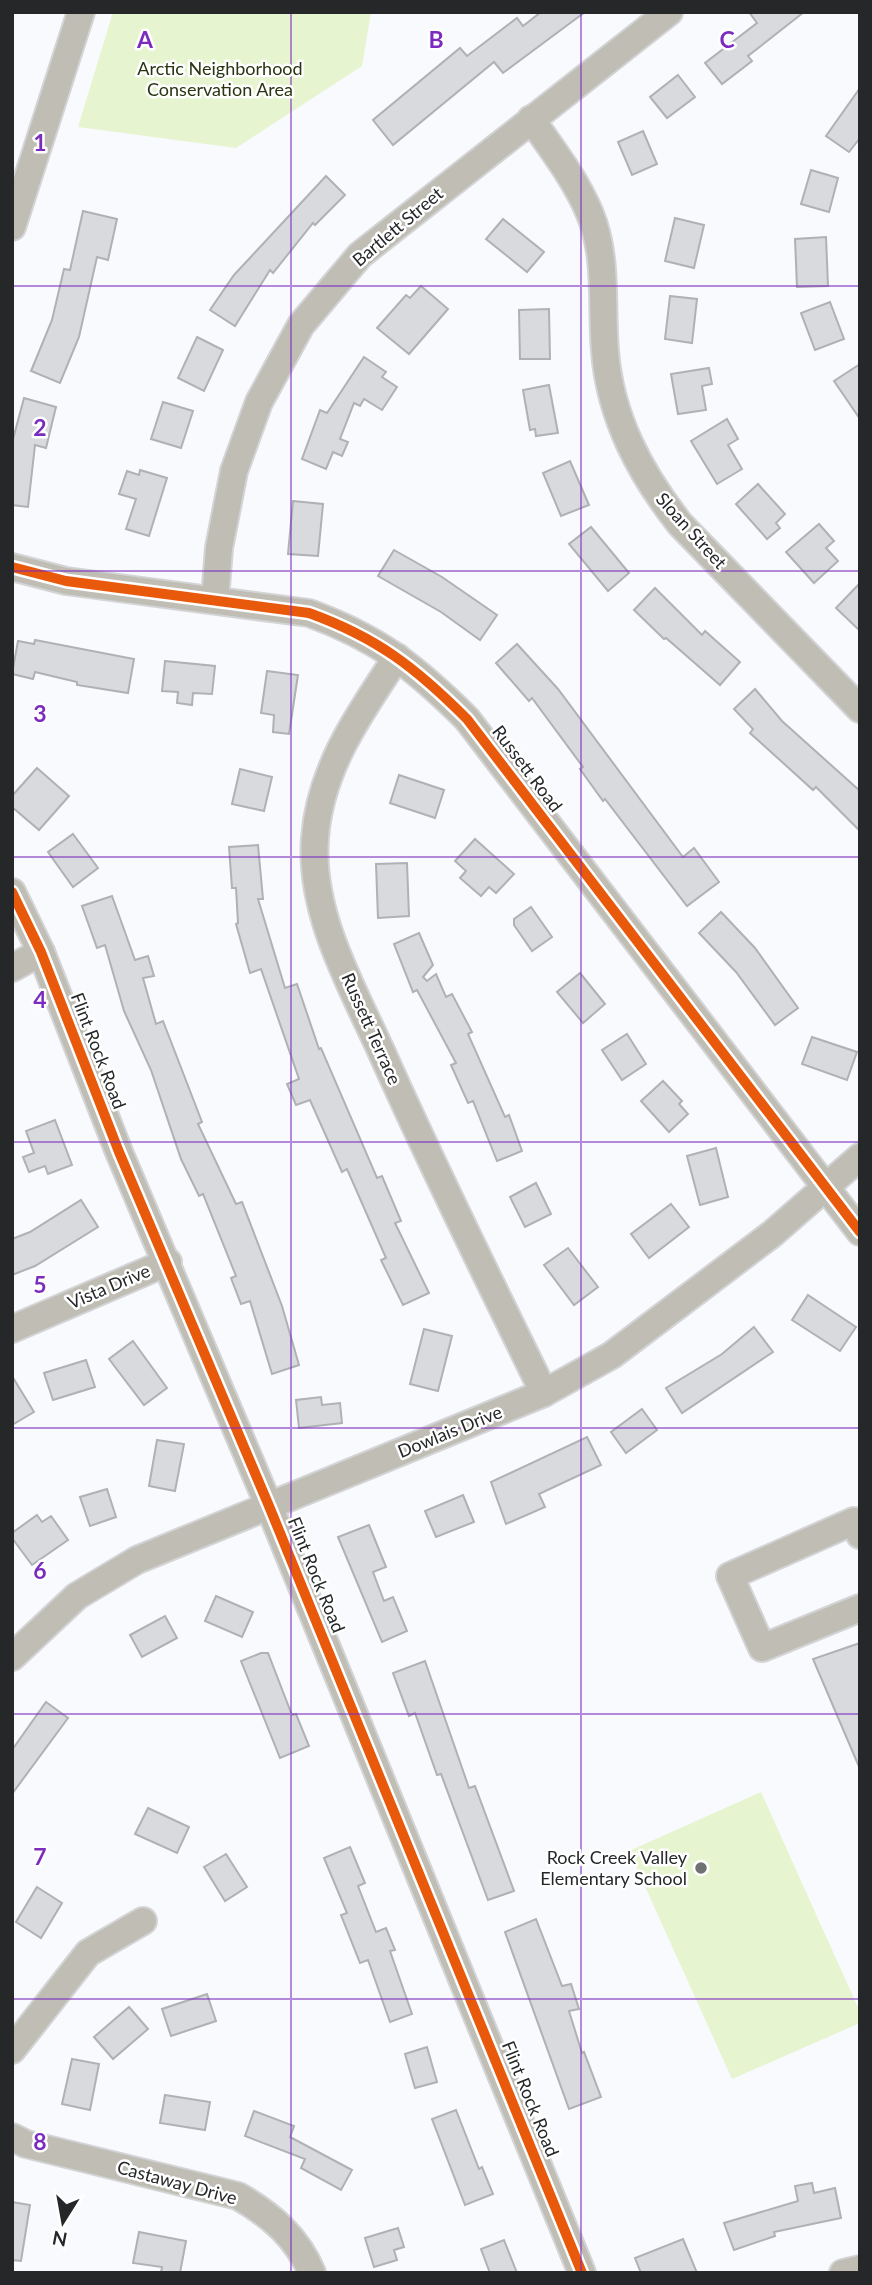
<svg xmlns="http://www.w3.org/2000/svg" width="872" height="2285" font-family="Lato,sans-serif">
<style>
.green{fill:#e6f4d0}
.building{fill:#d9dadd;stroke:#afb1b3;stroke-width:2}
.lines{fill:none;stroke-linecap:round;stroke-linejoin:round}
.minor-casing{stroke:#d3d4d6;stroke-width:30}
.minor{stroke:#bfbdb4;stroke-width:26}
.cycleway-casing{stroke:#fff;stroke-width:15}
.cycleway{stroke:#e8590c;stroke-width:10}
.grid{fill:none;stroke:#7b2cbf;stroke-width:2;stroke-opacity:0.55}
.poi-dot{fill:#6f7173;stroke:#fff;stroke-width:2.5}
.labels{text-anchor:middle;stroke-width:5;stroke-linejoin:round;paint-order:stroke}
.park-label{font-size:18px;fill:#293510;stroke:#fff}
.street-label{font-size:18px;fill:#252729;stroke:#fff}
.poi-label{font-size:18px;fill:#252729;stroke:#fff;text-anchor:end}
.grid-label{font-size:23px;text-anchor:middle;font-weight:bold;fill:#7b2cbf;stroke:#fff;stroke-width:5;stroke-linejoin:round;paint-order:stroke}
</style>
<rect width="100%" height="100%" fill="#f8fafd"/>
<g class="green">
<path d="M113,12H371L362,66L236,148L78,127Z"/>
<path d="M761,1792L860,2012V2023L732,2079L629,1851Z"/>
</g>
<g class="building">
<path d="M541,12H585L503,73L494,62L393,145L373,120L460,48L467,56L517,18L523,26Z"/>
<path d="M749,12H804L748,56L752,61L722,84L705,63L757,23Z"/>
<path d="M678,75L695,97L667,118L650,97Z"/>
<path d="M860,88V138L849,152L826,136Z"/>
<path d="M643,131L657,164L632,175L618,142Z"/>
<path d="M811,170L838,178L829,212L801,204Z"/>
<path d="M326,176L345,195L315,225L313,223L273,273L270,270L235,326L210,310L234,275Z"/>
<path d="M83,211L117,219L108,260L97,257L79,337L60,383L31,371L52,320L64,269L70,270Z"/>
<path d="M675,218L704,225L694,268L665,261Z"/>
<path d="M503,219L544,252L527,272L486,239Z"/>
<path d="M826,237L828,286L797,287L795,239Z"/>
<path d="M421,286L448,309L409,354L377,328L406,295L410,298Z"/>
<path d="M670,296L697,299L692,343L665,339Z"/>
<path d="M830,302L844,339L815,350L801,313Z"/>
<path d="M549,309L550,359H520L519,310Z"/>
<path d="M197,337L223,350L204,391L178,378Z"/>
<path d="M364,357L386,372L382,377L397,387L382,410L364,399L360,406L354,403L340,439L348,442L342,456L333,452L326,469L302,459L320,410L327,413Z"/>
<path d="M860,364V419L834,381Z"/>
<path d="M709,368L712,384L702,386L706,410L678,414L671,374Z"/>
<path d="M549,385L558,433L536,436L535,429L530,430L523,390Z"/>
<path d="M24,398L56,407L46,448L35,445L28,507L12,505V443Z"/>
<path d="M163,402L193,411L181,448L151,439Z"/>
<path d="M727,419L738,439L728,445L742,469L717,484L691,441Z"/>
<path d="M570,461L589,505L561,516L543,473Z"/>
<path d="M140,470L167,478L149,536L126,529L136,499L119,494L127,471L139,475Z"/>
<path d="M758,484L785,514L776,523L780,528L767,539L736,504Z"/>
<path d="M293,501L323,504L318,556L288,554Z"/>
<path d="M819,524L834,541L826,548L838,561L814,583L786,552Z"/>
<path d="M591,527L629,573L608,591L569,544Z"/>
<path d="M394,550L442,577L497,615L480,640L441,612L378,576Z"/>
<path d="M860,583V631L836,608Z"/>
<path d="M655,588L702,635L705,631L740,662L720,685L666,638L664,639L634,610Z"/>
<path d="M35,640L134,659L128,693L77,685V682L35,672L33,679L12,674L18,641L34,644Z"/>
<path d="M517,644L558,689L683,857L694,848L719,882L687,906L605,799L603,801L580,769L583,767L532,698L529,701L496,663Z"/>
<path d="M165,661L215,666L212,694L193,693L192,705L177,703L178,692L162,691Z"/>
<path d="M267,671L298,675L289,734L273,732L274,715L261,713Z"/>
<path d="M755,689L782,721L860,791V831L816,787L813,790L750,733L753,729L734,709Z"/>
<path d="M37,768L69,796L39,830L12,807V796Z"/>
<path d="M240,769L272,777L264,811L232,804Z"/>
<path d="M399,775L444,790L435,818L390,803Z"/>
<path d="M73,834L98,868L73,887L48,852Z"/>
<path d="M475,839L514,874L496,893L489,887L481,896L460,878L466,871L455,861Z"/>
<path d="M258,845L263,899H258L285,988L297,984L319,1049L321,1048L377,1178L382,1176L401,1221L395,1223L429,1293L403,1305L381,1260L386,1258L347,1169L342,1172L310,1100L296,1105L287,1084L299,1079L261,969L250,973L236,924L238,923L236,888H232L229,847Z"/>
<path d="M407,863L409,916L378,918L376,864Z"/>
<path d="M112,896L135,960L148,956L154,976L143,978L156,1024L163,1021L202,1122L198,1124L236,1204L242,1202L282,1306L299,1365L272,1374L250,1301L241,1304L231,1278L236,1276L203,1194L199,1196L181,1159L151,1070L124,1011L105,945L97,948L82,906Z"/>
<path d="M531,907L552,937L532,951L514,925V919Z"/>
<path d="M721,912L755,948L798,1008L775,1025L736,972L699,933Z"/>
<path d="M419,933L433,965L423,977L427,981L436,974L446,997L452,994L472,1032L468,1034L505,1117L509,1115L522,1151L497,1161L473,1101L468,1103L451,1065L456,1063L417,990L413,992L394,944Z"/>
<path d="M580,973L605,1004L583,1023L557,992Z"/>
<path d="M627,1034L646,1064L622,1080L602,1050Z"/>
<path d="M812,1037L857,1052L847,1080L802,1064Z"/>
<path d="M663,1081L682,1101L679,1104L688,1114L669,1132L641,1101Z"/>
<path d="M55,1120L72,1165L48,1174L45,1166L29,1172L23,1157L34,1153L26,1131Z"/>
<path d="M716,1148L728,1197L700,1205L687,1156Z"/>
<path d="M536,1183L551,1214L525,1227L510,1197Z"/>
<path d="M81,1200L98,1227L35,1266L12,1275V1239L30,1232Z"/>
<path d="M671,1204L689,1227L649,1258L631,1234Z"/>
<path d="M568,1248L598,1287L574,1305L544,1265Z"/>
<path d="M808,1295L856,1327L840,1351L792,1320Z"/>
<path d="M754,1327L773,1352L682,1413L666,1388L722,1354Z"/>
<path d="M424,1329L452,1336L438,1391L410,1384Z"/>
<path d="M133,1341L167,1388L144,1405L109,1359Z"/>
<path d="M86,1360L95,1387L53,1400L44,1373Z"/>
<path d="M12,1376L34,1412L12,1425Z"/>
<path d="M321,1397L322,1405L340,1403L342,1423L299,1428L296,1400Z"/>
<path d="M642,1409L657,1430L626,1453L611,1432Z"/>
<path d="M587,1437L601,1465L539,1494L545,1507L506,1524L491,1482Z"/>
<path d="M157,1440L184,1444L175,1491L149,1486Z"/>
<path d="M107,1489L116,1517L90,1526L80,1497Z"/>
<path d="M463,1495L474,1522L436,1537L425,1511Z"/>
<path d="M37,1515L42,1522L51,1516L68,1540L32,1565L12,1538V1533Z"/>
<path d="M369,1525L386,1567L373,1572L384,1601L393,1597L407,1631L382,1642L338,1537Z"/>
<path d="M216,1596L253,1612L242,1637L205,1621Z"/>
<path d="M165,1616L177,1638L142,1657L130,1635Z"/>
<path d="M860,1643V1769L813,1659Z"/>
<path d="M261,1653H268L292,1715L296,1714L309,1746L280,1758L241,1661Z"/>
<path d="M425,1661L469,1788L475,1786L514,1891L488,1900L441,1774L437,1775L415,1713L409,1716L393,1673Z"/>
<path d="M46,1702L68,1718L12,1794V1750Z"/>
<path d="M148,1808L189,1827L177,1853L135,1834Z"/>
<path d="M350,1847L365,1883L358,1886L376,1932L386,1928L395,1950L390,1951L412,2014L390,2022L368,1960L360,1963L341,1915L347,1913L324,1858Z"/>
<path d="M226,1854L247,1887L225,1901L204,1867Z"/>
<path d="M37,1887L62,1903L41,1938L16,1922Z"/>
<path d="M536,1919L562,1986L571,1984L579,2009L569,2011L582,2053L584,2052L601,2097L569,2109L505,1932Z"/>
<path d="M207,1994L216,2021L171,2036L162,2009Z"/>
<path d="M129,2007L148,2029L113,2059L94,2037Z"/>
<path d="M427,2047L437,2082L415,2088L405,2054Z"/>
<path d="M72,2059L99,2064L90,2110L62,2104Z"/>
<path d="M165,2095L210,2102L205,2130L160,2123Z"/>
<path d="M456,2110L479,2169L482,2167L493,2194L465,2205L432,2119Z"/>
<path d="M254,2111L294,2126L290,2137L352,2170L341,2190L301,2168L305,2159L245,2136Z"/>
<path d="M812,2183L814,2193L835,2188L841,2218L774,2232L775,2236L734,2250L724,2223L798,2201L795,2186Z"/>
<path d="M12,2202L30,2205L21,2261L12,2260Z"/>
<path d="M398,2228L404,2247L394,2250L397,2260L374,2267L365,2238Z"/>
<path d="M139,2232L186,2241L180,2273H161L162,2267L133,2263Z"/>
<path d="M683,2239L697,2273H641L635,2258Z"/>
<path d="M504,2240L517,2273H490L481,2249Z"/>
</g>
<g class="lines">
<defs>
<g id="minor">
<path d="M531,119C552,149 576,180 590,214C608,258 601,305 605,351C610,417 640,473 680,524L860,709"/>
<path d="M12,227L81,12"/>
<path d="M12,567L66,581L309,613C378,638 416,668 467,719L860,1232"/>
<path d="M215,599L219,548L234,471L259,402L301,325L360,255L669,12"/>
<path d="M397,657C360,713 320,768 315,838C309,913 352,987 382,1053C433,1168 489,1280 544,1393"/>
<path d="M12,892L41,952L119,1152L269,1506L582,2273"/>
<path d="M12,968L41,952"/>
<path d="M12,1329L168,1262"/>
<path d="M860,1535L854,1521L730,1576L762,1648L860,1608"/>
<path d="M12,1657L77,1596L137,1560L544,1393L612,1355L772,1234L860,1157"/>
<path d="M12,2050L88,1953L143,1921"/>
<path d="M12,2137L26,2144L238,2196C271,2215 297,2237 312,2273"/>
<path d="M843,2273L860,2269"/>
</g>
</defs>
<use href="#minor" class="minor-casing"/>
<use href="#minor" class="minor"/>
<defs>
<g id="cycleway">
<path d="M12,567L66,581L309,613C378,638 416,668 467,719L860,1232"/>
<path d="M12,892L41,952L119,1152L269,1506L582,2273"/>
</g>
</defs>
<use href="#cycleway" class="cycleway-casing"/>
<use href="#cycleway" class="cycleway"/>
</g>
<path class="grid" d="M291,12V2273M581,12V2273M12,286H860M12,571H860M12,857H860M12,1142H860M12,1428H860M12,1714H860M12,1999H860"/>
<circle class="poi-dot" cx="701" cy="1868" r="7"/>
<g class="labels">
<g class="park-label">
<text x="220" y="75">Arctic Neighborhood<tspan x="220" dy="21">Conservation Area</tspan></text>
</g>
<g class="street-label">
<text transform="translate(398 227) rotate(-40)" y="6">Bartlett Street</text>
<text transform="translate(691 531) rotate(48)" y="6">Sloan Street</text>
<text transform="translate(527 769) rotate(53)" y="6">Russett Road</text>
<text transform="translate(371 1029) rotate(66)" y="6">Russett Terrace</text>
<text transform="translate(98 1051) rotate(69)" y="6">Flint Rock Road</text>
<text transform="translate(109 1287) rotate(-23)" y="6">Vista Drive</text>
<text transform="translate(450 1432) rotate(-22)" y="6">Dowlais Drive</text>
<text transform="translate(316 1575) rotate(68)" y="6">Flint Rock Road</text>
<text transform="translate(530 2099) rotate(68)" y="6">Flint Rock Road</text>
<text transform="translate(177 2183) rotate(15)" y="6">Castaway Drive</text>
</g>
<g class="poi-label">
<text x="687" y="1864">Rock Creek Valley<tspan x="687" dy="21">Elementary School</tspan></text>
</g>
</g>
<g class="grid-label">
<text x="145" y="48">A</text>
<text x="436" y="48">B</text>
<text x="727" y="48">C</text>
<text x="40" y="151">1</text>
<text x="40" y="436">2</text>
<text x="40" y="722">3</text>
<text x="40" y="1008">4</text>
<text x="40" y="1293">5</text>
<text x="40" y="1579">6</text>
<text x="40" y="1865">7</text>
<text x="40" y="2150">8</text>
</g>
<rect width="872" height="2285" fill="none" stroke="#252729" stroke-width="28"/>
<g transform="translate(63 2222) rotate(191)" stroke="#ffffff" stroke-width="5" paint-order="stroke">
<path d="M0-5L12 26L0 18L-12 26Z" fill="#252729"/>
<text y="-10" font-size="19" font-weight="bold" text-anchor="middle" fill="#252729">N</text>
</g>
</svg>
